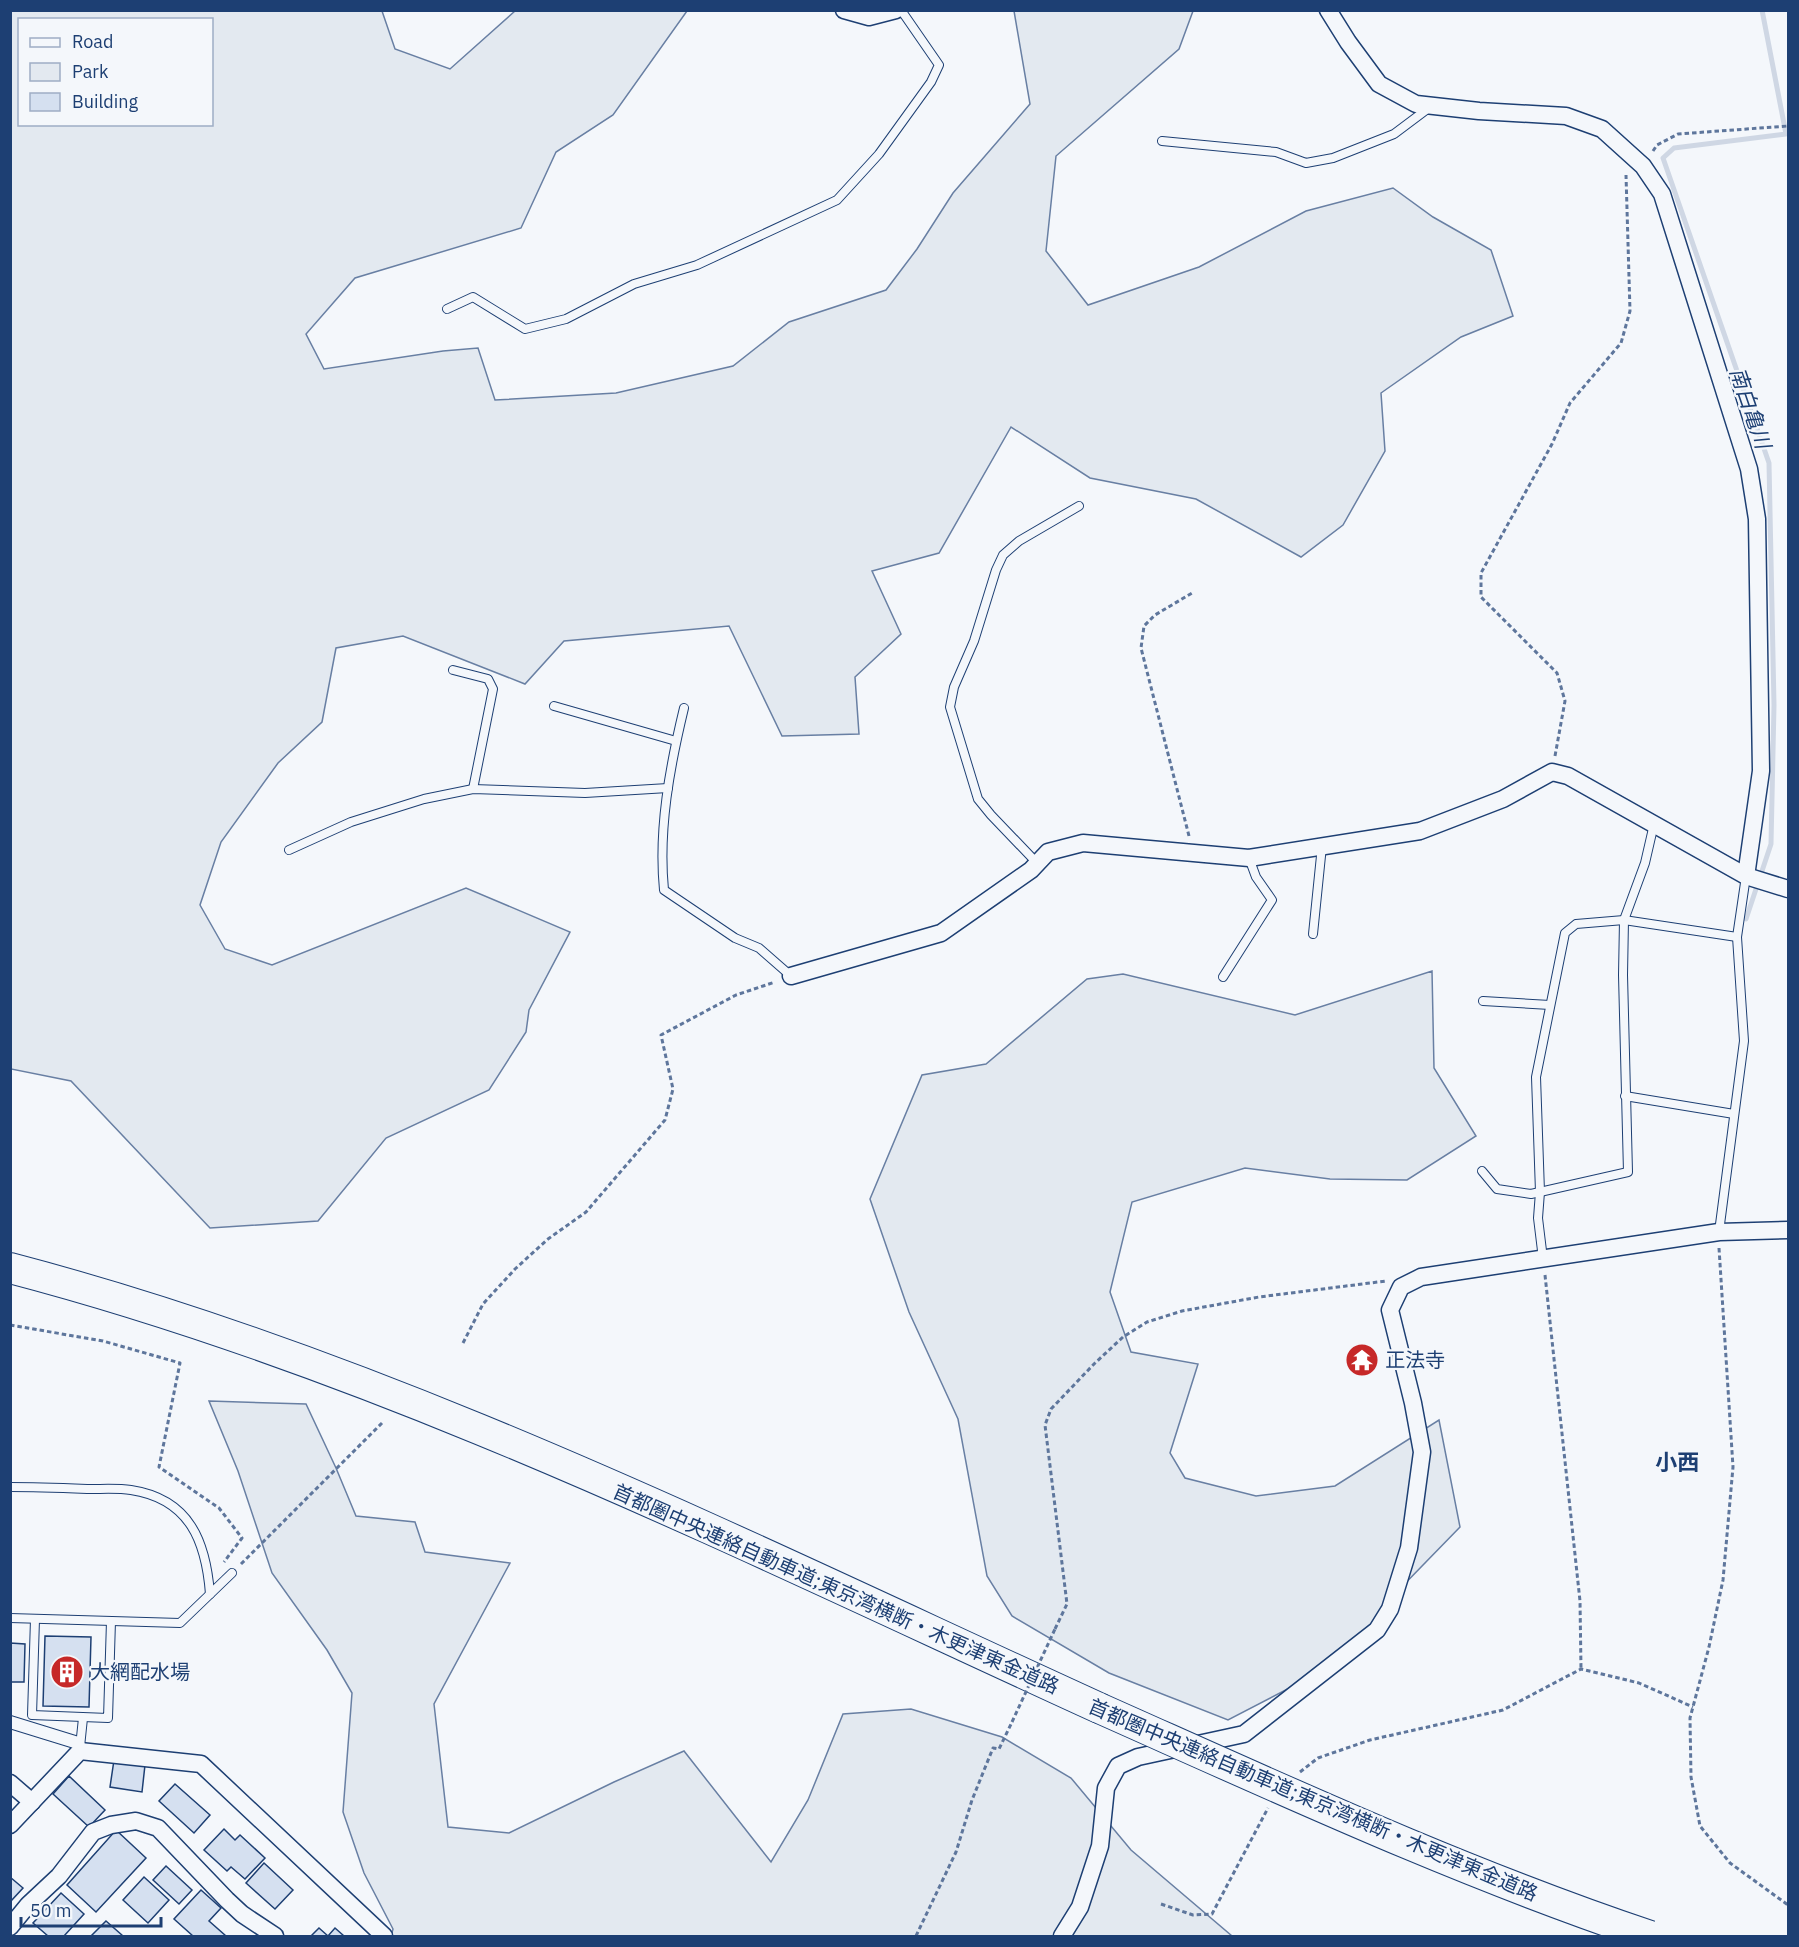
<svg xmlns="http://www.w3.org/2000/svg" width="1799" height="1947" font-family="'IBM Plex Sans','Noto Sans JP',sans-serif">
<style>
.green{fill:#e3e9f0;stroke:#687fa3;stroke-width:1.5;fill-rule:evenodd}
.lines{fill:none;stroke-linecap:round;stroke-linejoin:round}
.stream{stroke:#cfd7e4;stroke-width:5}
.building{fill:#d5e0f0;stroke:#1d3f73;stroke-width:1.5}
.service-casing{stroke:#1d3f73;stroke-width:10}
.pedestrian-casing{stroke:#1d3f73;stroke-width:14}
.minor-casing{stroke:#1d3f73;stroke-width:19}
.motorway-casing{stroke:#1d3f73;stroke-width:32}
.path{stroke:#5e769c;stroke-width:3;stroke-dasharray:4.5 3;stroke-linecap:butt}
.service{stroke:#f4f7fb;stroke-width:8}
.pedestrian{stroke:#f4f7fb;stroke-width:12}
.minor{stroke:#f4f7fb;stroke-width:16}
.motorway{stroke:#f4f7fb;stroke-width:30}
.motorway-bridge-casing{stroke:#1d3f73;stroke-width:32;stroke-linecap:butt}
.path-bridge{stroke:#5e769c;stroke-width:3;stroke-dasharray:4.5 3;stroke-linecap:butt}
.motorway-bridge{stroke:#f4f7fb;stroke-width:30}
.labels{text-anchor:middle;stroke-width:4.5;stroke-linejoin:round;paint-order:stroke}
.poi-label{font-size:20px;fill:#1d3f73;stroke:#f4f7fb;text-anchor:start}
.street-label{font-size:20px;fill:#1d3f73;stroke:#f4f7fb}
.water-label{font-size:21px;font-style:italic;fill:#1d3f73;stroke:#f4f7fb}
.quarter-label{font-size:22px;font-weight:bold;fill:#1d3f73;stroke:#f4f7fb}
</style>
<rect width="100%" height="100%" fill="#f4f7fb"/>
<g class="green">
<path d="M1014,11H1193L1179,49L1056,156L1046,251L1088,305L1199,267L1306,211L1393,188L1433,217L1491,250L1513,316L1461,337L1381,393L1385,451L1343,525L1301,557L1196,499L1090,478L1011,427L939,553L872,571L901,634L855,677L859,734L782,736L729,626L564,641L525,684L403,636L336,648L322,722L278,763L221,842L200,905L225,949L272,965L466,888L570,932L529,1010L526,1032L489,1090L386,1138L318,1221L210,1228L71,1081L11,1069V11H382L395,49L450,69L515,11H687L613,115L556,152L521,228L355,278L306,334L324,369L443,351L478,348L495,400L616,393L733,366L789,322L886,290L917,249L953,193L1030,104ZM20,20H212V124H20Z"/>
<path d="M1432,971L1434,1068L1476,1136L1407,1180L1330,1179L1245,1168L1132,1202L1110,1292L1131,1352L1198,1364L1170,1453L1185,1478L1256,1496L1335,1486L1439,1420L1460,1527L1388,1601L1353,1655L1228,1720L1109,1673L1012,1616L987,1576L958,1419L909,1312L870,1199L922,1075L986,1064L1087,979L1123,974L1295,1015Z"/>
<path d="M209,1401L306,1404L336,1468L356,1516L415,1522L425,1552L510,1563L434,1704L448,1827L509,1833L614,1782L684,1751L771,1862L808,1800L843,1714L911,1709L1002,1737L1071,1778L1131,1850L1232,1936H391L393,1929L364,1873L343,1812L352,1693L327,1650L272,1573L238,1471Z"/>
</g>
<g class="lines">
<path class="stream" d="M1746,919L1771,844L1774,705L1769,463L1663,158L1674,148L1786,134L1762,10"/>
</g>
<g class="building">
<path d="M45,1636L91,1637L89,1707L43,1706Z"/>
<path d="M10,1643L25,1644L24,1682H10Z"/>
<path d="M114,1760L145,1765L142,1792L110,1787Z"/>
<path d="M69,1776L105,1810L89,1827L53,1794Z"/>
<path d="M175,1784L210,1815L194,1833L159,1801Z"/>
<path d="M224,1829L235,1840L240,1835L265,1858L245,1879L231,1867L227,1871L204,1850Z"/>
<path d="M116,1830L146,1858L96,1912L67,1885Z"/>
<path d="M264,1863L293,1890L275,1909L246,1883Z"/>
<path d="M166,1866L192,1890L179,1904L153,1880Z"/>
<path d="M10,1877L23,1888L10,1902Z"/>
<path d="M144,1877L169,1900L148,1923L123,1900Z"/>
<path d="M201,1890L221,1908L209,1921L226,1936H193L174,1919Z"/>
<path d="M61,1893L84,1914L64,1936H48L33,1923Z"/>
<path d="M106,1921L123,1936H91Z"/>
<path d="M319,1928L328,1936L335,1928L344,1936H311Z"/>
</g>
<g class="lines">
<defs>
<g id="service">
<path d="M1162,141L1276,152L1306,163L1333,158L1394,134L1430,107"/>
<path d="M447,309L473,297L525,329L566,319L634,284L697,265L837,200L879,154L931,82L939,65L901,10"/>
<path d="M453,670L488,679L493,689L473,789"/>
<path d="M554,706L676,741"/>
<path d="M684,708C670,766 658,829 664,890L735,938L759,948L791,976"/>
<path d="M289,850L351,822L424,799L473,789L585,793L668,788"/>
<path d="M1037,863L991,815L978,799L950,707L954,687L974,641L996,570L1003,555L1019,541L1079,506"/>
<path d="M1313,934L1322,846"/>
<path d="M1223,977L1272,900L1256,877L1249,858"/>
<path d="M1483,1001L1550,1005"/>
<path d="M1625,1096L1734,1114"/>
<path d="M1482,1171L1497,1189L1531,1194L1628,1172L1623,975L1624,920L1645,863L1654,824"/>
<path d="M1719,1232L1744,1041L1737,937L1746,876"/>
<path d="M1543,1259L1538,1218L1540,1192L1536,1077L1565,933L1576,924L1624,920L1737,937"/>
<path d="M10,1487C37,1487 63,1488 90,1489C103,1489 118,1488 131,1490C190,1499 206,1542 210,1594"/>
<path d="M10,1618L180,1623L232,1573"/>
<path d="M35,1619L32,1715L108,1718L111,1621"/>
<path d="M80,1747L83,1718"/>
</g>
<path id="pedestrian" d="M10,1722L78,1743L80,1751"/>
<g id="minor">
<path d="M844,10L869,17L896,10"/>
<path d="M1328,10L1348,42L1379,84L1416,104L1479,111L1566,116L1602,129L1643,166L1662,194L1749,469L1757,519L1761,771L1746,876"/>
<path d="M791,976L941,933L1031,870L1048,852L1083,843L1249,858L1420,831L1503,799L1552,772L1568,776L1746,876L1788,889"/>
<path d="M10,1783L32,1802"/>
<path d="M10,1825L80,1751L201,1764L384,1936"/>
<path d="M10,1927L28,1905L59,1876L93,1832L111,1825L136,1821L158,1828L227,1900L242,1914L275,1936"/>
<path d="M1062,1936L1080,1907L1100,1846L1106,1788L1118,1766L1138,1757L1244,1734L1377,1630L1390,1609L1409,1548L1422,1452L1413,1403L1390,1310L1401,1287L1421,1277L1719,1232L1788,1230"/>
</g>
<path id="motorway" d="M10,1268C388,1367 746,1547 1099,1708"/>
</defs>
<use href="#service" class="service-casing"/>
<use href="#pedestrian" class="pedestrian-casing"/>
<use href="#minor" class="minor-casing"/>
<use href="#motorway" class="motorway-casing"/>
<g class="path">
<path d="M1653,151L1657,145L1678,134L1788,126"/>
<path d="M1555,756L1565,701L1557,673L1481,597V573L1552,444L1570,403L1621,343L1630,311L1626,175"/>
<path d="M1189,836L1141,648L1144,626L1155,615L1192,593"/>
<path d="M1719,1248L1733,1467L1723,1580L1709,1647L1690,1718L1691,1777L1700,1826L1730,1863L1788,1905"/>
<path d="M1545,1275L1580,1601L1581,1669"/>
<path d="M10,1325L103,1341L180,1363L159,1467L219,1508L242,1538L224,1562"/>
<path d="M463,1343L483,1304L515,1269L548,1239L586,1212L665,1120L673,1089L661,1035L736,995L775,982"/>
<path d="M241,1564L382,1423"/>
<path d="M1055,1629L1067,1604L1045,1425L1051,1409L1094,1364L1123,1337L1147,1322L1182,1311L1259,1297L1386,1281"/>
<path d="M1300,1772L1318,1758L1370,1740L1503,1710L1581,1669L1639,1683L1693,1707"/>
<path d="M1161,1904L1193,1915L1212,1914L1268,1808"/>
<path d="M916,1936L956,1852L972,1800L993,1748L999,1749L1012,1722"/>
</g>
<use href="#service" class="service"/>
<use href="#pedestrian" class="pedestrian"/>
<use href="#minor" class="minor"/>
<use href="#motorway" class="motorway"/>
<defs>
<path id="motorway-bridge" d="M1099,1708C1281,1789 1462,1873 1650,1936"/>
</defs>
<use href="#motorway-bridge" class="motorway-bridge-casing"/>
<path class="path-bridge" d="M1012,1722L1055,1629"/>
<use href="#motorway-bridge" class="motorway-bridge"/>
</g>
<defs>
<symbol id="temple-disc" viewBox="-11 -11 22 22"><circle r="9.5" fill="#c62828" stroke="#f4f7fb"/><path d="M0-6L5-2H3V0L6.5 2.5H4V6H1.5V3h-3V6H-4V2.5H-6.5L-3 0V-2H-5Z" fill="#fff"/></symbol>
<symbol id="building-disc" viewBox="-11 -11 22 22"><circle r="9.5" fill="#c62828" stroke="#f4f7fb"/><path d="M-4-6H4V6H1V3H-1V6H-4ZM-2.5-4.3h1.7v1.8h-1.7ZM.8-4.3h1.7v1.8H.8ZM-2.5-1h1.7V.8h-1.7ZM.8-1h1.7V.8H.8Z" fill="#fff"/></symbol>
</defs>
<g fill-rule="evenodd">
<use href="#temple-disc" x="1343" y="1341" width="38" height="38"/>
<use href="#building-disc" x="48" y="1653" width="38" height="38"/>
</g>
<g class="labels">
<g class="poi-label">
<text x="1385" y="1367">正法寺</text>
<text x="90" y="1679">大網配水場</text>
</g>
<g class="street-label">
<text transform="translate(836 1589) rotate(24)" y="7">首都圏中央連絡自動車道;東京湾横断・木更津東金道路</text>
<text transform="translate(1313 1800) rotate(23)" y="7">首都圏中央連絡自動車道;東京湾横断・木更津東金道路</text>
</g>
<g class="water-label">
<text transform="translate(1750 408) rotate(71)" y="7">南白亀川</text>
</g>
<g class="quarter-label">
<text x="1677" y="1470">小西</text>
</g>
</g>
<rect width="1799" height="1947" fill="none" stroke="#1d3f73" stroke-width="24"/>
<rect x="18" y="18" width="195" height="108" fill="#f4f7fb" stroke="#9eadc5" stroke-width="1.5"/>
<rect x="30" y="38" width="30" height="9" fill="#f4f7fb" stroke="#9eadc5" stroke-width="1.5"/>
<text x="72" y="48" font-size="18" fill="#1d3f73">Road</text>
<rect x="30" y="63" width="30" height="18" fill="#e3e9f0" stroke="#9eadc5" stroke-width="1.5"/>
<text x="72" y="78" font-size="18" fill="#1d3f73">Park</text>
<rect x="30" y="93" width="30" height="18" fill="#d5e0f0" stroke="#9eadc5" stroke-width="1.5"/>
<text x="72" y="108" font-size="18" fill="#1d3f73">Building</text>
<path d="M21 1917v9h140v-9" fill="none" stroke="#1d3f73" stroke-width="3"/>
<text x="30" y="1917" font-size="18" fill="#1d3f73" stroke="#f4f7fb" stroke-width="4.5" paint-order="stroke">50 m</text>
</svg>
